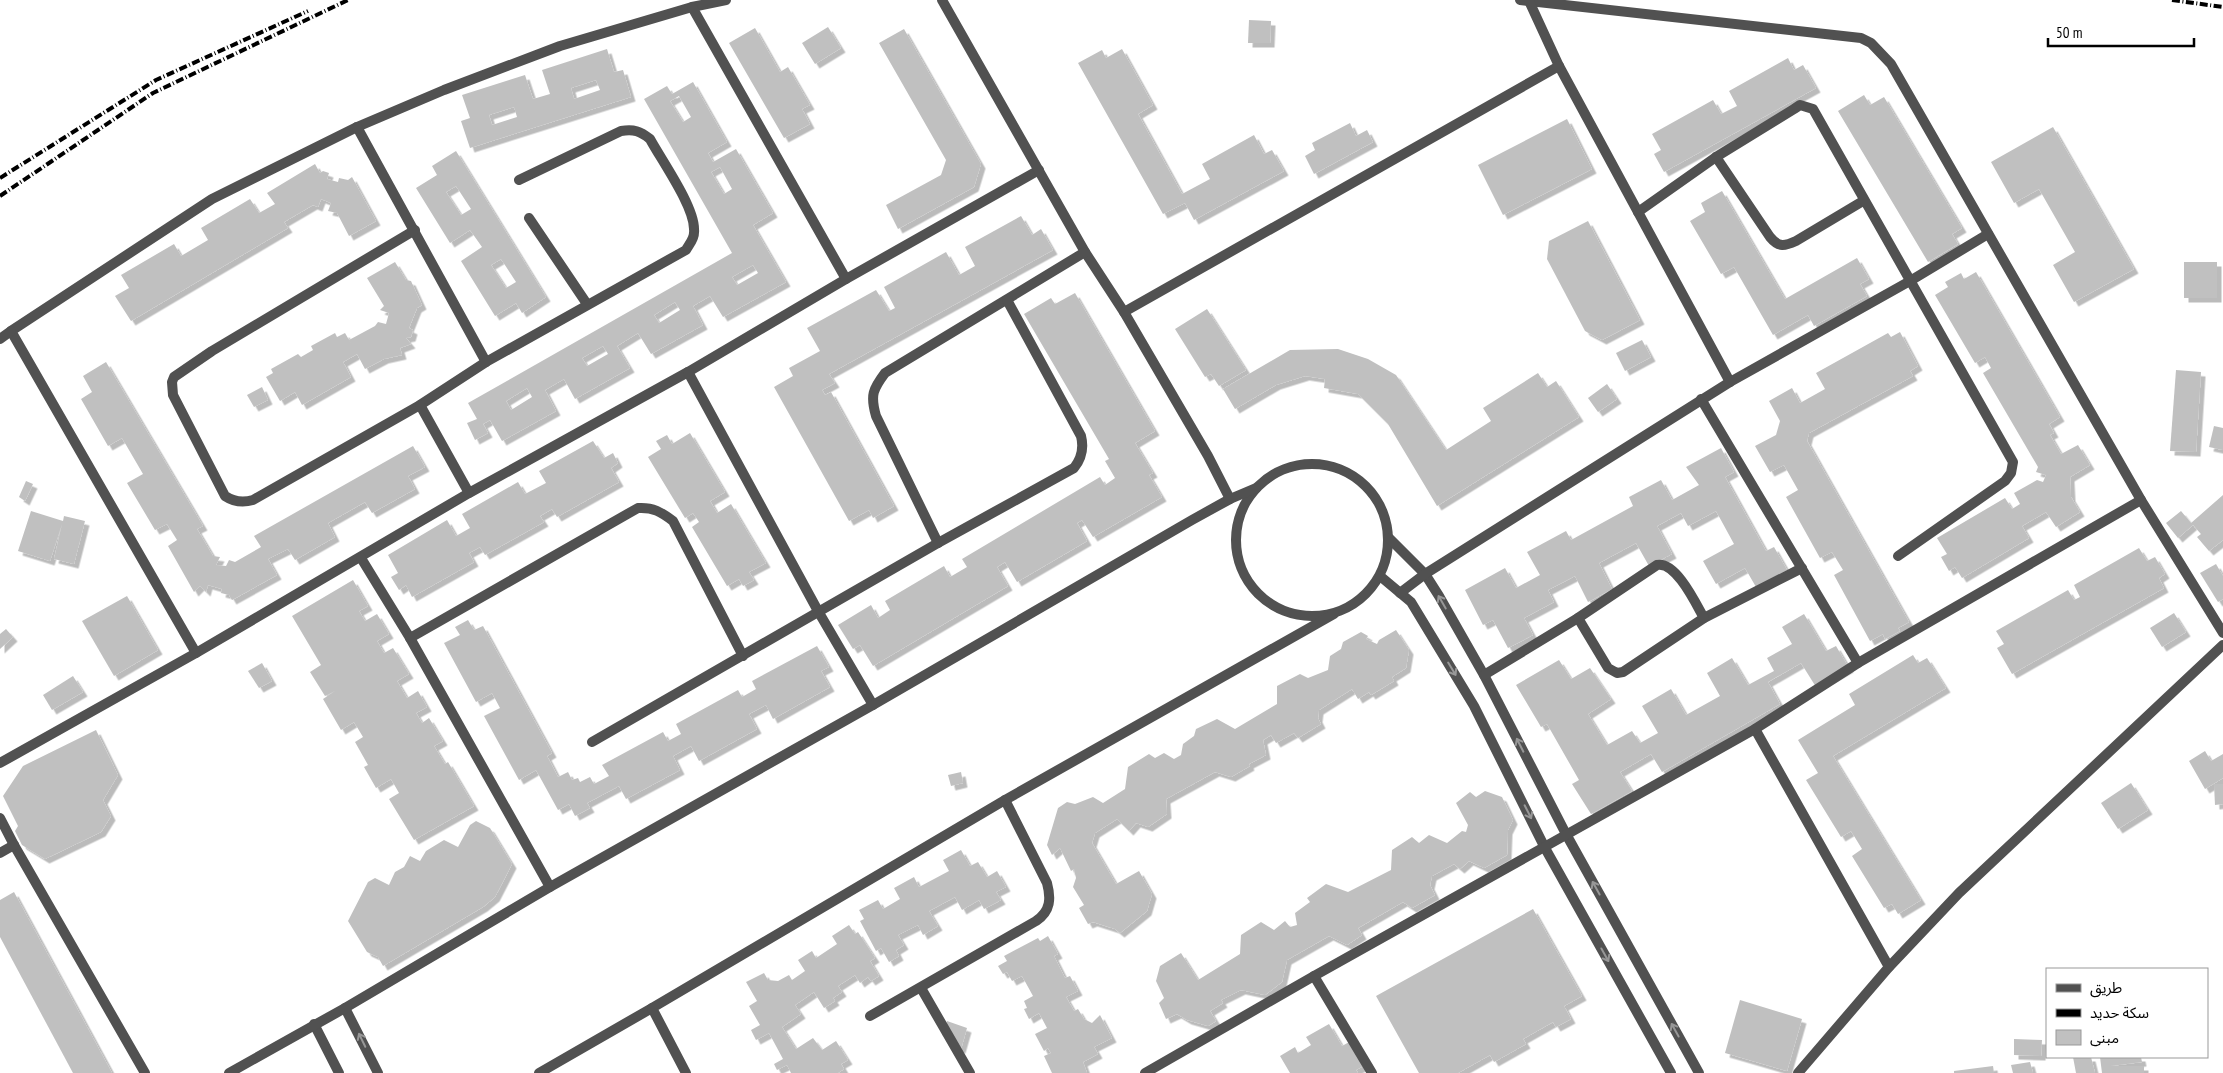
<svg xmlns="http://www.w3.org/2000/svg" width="2223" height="1073" font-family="'PT Sans Narrow','Noto Sans Arabic',sans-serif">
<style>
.building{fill:#c0c0c0;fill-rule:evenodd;filter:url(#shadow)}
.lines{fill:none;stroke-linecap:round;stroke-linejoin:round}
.street{stroke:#515151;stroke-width:10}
.rail{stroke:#000;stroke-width:4;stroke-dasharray:8 2.5 1 2.5;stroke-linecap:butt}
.oneway{stroke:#979797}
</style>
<defs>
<filter id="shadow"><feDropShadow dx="4.5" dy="4.5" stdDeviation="0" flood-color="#0004"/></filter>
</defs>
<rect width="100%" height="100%" fill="#fff"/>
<g class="building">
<path d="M1249,20L1271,21L1270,43H1248Z"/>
<path d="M828,27L841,48L815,64L802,43Z"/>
<path d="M755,28L780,72L788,67L810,105L802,109L810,124L784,138L729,43Z"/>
<path d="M904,29L981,164L974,187L898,229L886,205L941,175L946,160L879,43Z"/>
<path d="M607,49L614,72L623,70L631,97L470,148L461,121L470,118L462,95L525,75L533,99L550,94L542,70ZM596,80L600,90L574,99L571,88ZM514,107L517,117L492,125L489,115Z"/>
<path d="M1122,49L1153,105L1138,114L1182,194L1210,179L1202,164L1254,135L1264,154L1272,150L1284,171L1194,220L1185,203L1163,214L1078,63L1102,50L1106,58Z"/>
<path d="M1788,58L1794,70L1803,65L1816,88L1664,172L1654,154L1661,150L1652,134L1713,100L1721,114L1737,106L1729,91Z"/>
<path d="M693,82L727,142L708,153L713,162L736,149L773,213L753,225L786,282L723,317L710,296L693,306L703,325L651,354L638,333L617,346L630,368L575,399L564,379L545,390L556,411L502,441L490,420L483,424L488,433L475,440L467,423L477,419L468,403L732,253L644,99L667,86L672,94ZM679,96L691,117L683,122L670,101ZM720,167L732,189L724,194L711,172ZM753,265L758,273L737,285L732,277ZM675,302L680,310L659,323L654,315ZM603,346L608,354L587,366L582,358ZM527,388L532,397L511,410L506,401Z"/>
<path d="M1864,95L1870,105L1884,97L1962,228L1952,234L1958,244L1928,262L1838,111Z"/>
<path d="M1567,119L1592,169L1503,215L1478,165Z"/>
<path d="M1350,123L1356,136L1367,130L1373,142L1314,174L1305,156L1315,150L1312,143Z"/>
<path d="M2053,127L2134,269L2074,302L2053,265L2075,252L2039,189L2014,203L1991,162Z"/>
<path d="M456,151L546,297L522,313L516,303L495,316L461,261L482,247L470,230L450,243L416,188L437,175L432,166ZM456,186L471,209L461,215L446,192ZM501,259L516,282L506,288L491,265Z"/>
<path d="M315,164L320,173L323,171L329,173L327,179L338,182L339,178L348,180L352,177L376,221L349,236L337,213L328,211L331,203L321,199L318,207L313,205L284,222L288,228L131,321L115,296L129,288L121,275L174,244L181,256L208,240L201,228L250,199L259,213L275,204L267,193Z"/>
<path d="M1722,191L1785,299L1857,258L1869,279L1860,284L1867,296L1814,326L1808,315L1773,335L1734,267L1721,274L1690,221L1705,212L1701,203Z"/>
<path d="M1021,216L1032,235L1041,229L1053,250L829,374L835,383L822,390L825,395L831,392L894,506L873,518L869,510L849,521L774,387L793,376L789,368L820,351L807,328L876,290L889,311L895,308L884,287L946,252L959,275L975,266L965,247Z"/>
<path d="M1588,221L1640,320L1602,340L1585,331L1547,259L1549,241Z"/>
<path d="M395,262L406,280L411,281L422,305L417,308L409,328L413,330L411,337L406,338L411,344L400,348L402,355L384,359L365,369L357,354L343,362L351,377L302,405L295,392L280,401L266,377L273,373L271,369L298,354L301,357L313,350L311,346L335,333L337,337L345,333L352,345L349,340L375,326L378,322L386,324L389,313L380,310L384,306L367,278Z"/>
<rect x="2184" y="262" width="33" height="36"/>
<path d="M1976,272L2060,417L2049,424L2054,433L2050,435L2061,454L2078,445L2090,465L2070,477L2071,497L2080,512L2056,527L2046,512L2022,526L2029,538L1962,578L1955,567L1949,571L1941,557L1947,554L1937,538L2005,498L2012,509L2020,504L2014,493L2037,480L2043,482L2046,475L2036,472L2038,467L1983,373L1991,368L1985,357L1975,363L1935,295L1948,287L1945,282L1961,273L1964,279Z"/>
<path d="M1075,293L1155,431L1135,443L1153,473L1149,475L1162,497L1093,537L1082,520L1077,523L1087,541L1017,582L1005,562L997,567L1008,586L873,666L860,645L853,649L838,625L871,605L878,618L890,610L885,601L944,566L950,577L967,567L962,559L1100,477L1105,485L1115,478L1105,461L1109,459L1024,314L1051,298L1055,304Z"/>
<path d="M1207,309L1246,370L1219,386L1211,374L1205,377L1175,329Z"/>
<path d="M1900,332L1918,366L1910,371L1913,376L1809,433L1807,441L1909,622L1898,628L1900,631L1885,639L1883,634L1870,641L1834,575L1843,570L1832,552L1820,558L1786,497L1798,490L1784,465L1770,472L1755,446L1776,435L1780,421L1769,401L1792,388L1800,403L1825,389L1816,373L1888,333L1891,337Z"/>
<path d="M1642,340L1651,357L1625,371L1616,353Z"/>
<path d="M1338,349L1368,359L1396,375L1446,450L1491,421L1483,408L1538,373L1547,387L1556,381L1579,417L1437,506L1388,424L1358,394L1324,388L1325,379L1305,376L1276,385L1235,409L1223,389L1290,350Z"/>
<path d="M106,362L203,526L197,529L213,556L220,557L216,565L226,566L229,560L235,562L261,547L254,536L413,446L425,467L408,476L415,489L372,513L365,502L328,523L335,537L295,560L288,549L268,559L277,575L232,600L229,595L221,593L222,589L208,585L206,592L200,586L194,592L168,546L177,540L167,524L155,530L127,483L143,474L122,438L108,446L81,399L92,392L83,376Z"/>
<path d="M2176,370L2201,372L2196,452L2170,451Z"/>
<path d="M1607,384L1617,399L1598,412L1588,398Z"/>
<path d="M262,387L268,400L254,407L247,395Z"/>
<path d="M2214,426L2223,428V450L2209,447Z"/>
<path d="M690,433L725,492L710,501L717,513L731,504L766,563L749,572L754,580L743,586L739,579L727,586L692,527L699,522L693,513L685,518L648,457L661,449L656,441L667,435L672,444Z"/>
<path d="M593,441L604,458L613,453L618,463L611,468L619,482L557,517L552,509L540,516L544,522L485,555L480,547L469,553L474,562L412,597L406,585L399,590L391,577L398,573L388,555L447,520L456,536L470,528L462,514L518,482L525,494L546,483L539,471Z"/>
<path d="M1721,448L1734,472L1725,477L1766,551L1774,547L1787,570L1756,587L1745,568L1716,584L1703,561L1734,544L1716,511L1688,526L1681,513L1657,526L1672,554L1649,566L1636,543L1599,563L1612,589L1588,602L1575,576L1548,590L1554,602L1524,618L1533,635L1508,648L1493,620L1483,625L1465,590L1505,568L1516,588L1540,575L1527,552L1566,531L1571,540L1633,506L1629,497L1661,480L1672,500L1699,485L1686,467Z"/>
<path d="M26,481L33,484L25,501L19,497Z"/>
<path d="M2223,495V540L2209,551L2197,537L2201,534L2193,525L2178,538L2166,523L2181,511L2191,523Z"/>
<path d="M31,511L63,521L64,516L85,521L74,564L54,559L62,524L50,561L18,551Z"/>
<path d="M2139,548L2147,561L2155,557L2165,574L2159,578L2164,588L2012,674L1997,648L2004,644L1996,631L2068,590L2074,600L2080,597L2074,585Z"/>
<path d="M2216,564L2223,576V599L2218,602L2200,573Z"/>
<path d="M353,580L368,606L359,611L365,621L377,614L389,634L377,641L384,653L393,648L409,674L397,681L407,698L418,691L427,707L416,713L422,723L429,718L443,741L434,746L445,764L448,762L474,806L414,840L389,799L399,793L391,779L376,788L364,767L368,765L355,742L363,737L354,722L341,730L323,699L335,691L325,696L310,672L321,665L292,616Z"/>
<path d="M127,596L158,650L114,676L82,621Z"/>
<path d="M2174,613L2186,632L2162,647L2150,628Z"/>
<path d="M1804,614L1826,651L1836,646L1849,668L1816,687L1801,663L1768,682L1780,704L1662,772L1651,754L1620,772L1632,791L1591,814L1572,784L1579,780L1547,724L1541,727L1516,685L1559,660L1571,679L1590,668L1611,699L1588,714L1607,745L1632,731L1640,743L1658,733L1642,706L1671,689L1686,715L1720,696L1707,673L1732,658L1748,685L1774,671L1767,658L1792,644L1782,627Z"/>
<path d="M468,620L474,630L483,626L552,753L547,756L558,777L568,772L572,780L578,778L580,782L590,777L594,784L609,776L602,765L663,732L668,741L681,734L676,724L738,690L742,697L756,689L752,681L817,646L829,667L821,671L830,687L773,719L766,705L749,714L757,729L699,761L691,746L673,756L680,770L626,799L619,786L587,803L590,808L575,816L569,804L558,810L536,770L519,780L484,716L500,708L492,693L476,702L444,643L460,635L455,627Z"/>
<path d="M6,629L13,637L0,649V634Z"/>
<path d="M1396,630L1409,650L1406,668L1392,677L1394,681L1371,695L1369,692L1358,699L1352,689L1319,710L1318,718L1321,724L1298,738L1294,733L1276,743L1271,735L1263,740L1266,755L1249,764L1250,766L1231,777L1215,772L1166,799L1167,814L1148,827L1136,823L1129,831L1117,819L1095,833L1092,843L1116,884L1139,871L1152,894L1147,911L1120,933L1115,929L1093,922L1088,924L1079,908L1084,905L1073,887L1076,878L1074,869L1071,871L1060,848L1052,855L1047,845L1058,808L1067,802L1075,804L1093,797L1103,803L1125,789L1128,767L1149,754L1155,758L1164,753L1174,759L1181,755L1183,744L1194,736L1196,729L1217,719L1235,729L1277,704V686L1300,674L1308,678L1328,670L1330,656L1341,649L1343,642L1361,632L1368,636L1366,639L1377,644L1379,640Z"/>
<path d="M1913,655L1918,663L1927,658L1946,688L1833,756L1921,900L1898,914L1892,904L1884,908L1852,856L1862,849L1851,831L1841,837L1806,780L1818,773L1798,740L1855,705L1849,694Z"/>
<path d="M262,663L272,681L259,688L248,671Z"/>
<path d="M73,676L83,692L52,710L43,695Z"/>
<path d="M96,730L118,775L103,800L111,816L101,832L45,859L22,845L15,831L18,826L3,796L23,766Z"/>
<path d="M2205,751L2211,761L2223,754V778L2205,789L2189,761Z"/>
<path d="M961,772L963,783L951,786L948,775Z"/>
<path d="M2131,783L2148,810L2118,829L2101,803Z"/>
<path d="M2214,784H2223V804L2215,805Z"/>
<path d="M1485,791L1502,797L1513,820L1508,830L1507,855L1484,868L1469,861L1460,869L1454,864L1432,876L1430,885L1435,895L1412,908L1403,902L1358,928L1362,935L1347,945L1329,936L1287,960L1282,982L1265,995L1241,990L1221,1000L1223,1003L1210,1011L1216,1021L1208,1026L1187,1020L1177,1014L1166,1019L1159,1003L1164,998L1156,981L1160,966L1181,953L1198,980L1240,954L1241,935L1261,922L1274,930L1285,921L1290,927L1297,925L1295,913L1310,902L1307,898L1326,884L1348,892L1391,870L1392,850L1412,837L1419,843L1429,835L1447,843L1462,831L1466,832L1468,825L1456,803L1470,792L1476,797Z"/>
<path d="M476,821L490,828L512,864L495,897L483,907L383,966L378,957L367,952L348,921L368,882L375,878L389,885L395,872L404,867L410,856L420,861L426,851L444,840L458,847L470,825Z"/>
<path d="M961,850L970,866L978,862L987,877L997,871L1006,887L996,892L1001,900L984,909L979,900L962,910L955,897L929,911L938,926L923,935L918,925L898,935L904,945L896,950L899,956L889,962L881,948L876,951L860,921L864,919L859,910L878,900L883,909L900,899L894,888L914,877L919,887L949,871L943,860Z"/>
<path d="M14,892L112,1073H73L0,937V900Z"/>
<path d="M1533,909L1582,996L1564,1006L1571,1019L1556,1027L1553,1022L1523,1039L1526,1044L1494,1062L1490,1055L1458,1073H1419L1376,996Z"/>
<path d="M849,925L855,934L858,932L875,958L870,961L879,976L871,981L868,977L860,983L855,975L838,986L842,992L833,998L835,1001L824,1008L814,992L795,1005L801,1014L782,1027L796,1049L813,1038L822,1050L836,1041L848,1060L841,1064L844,1069L838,1073H791L787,1065L777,1070L774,1064L783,1059L769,1033L756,1040L751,1030L760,1025L749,1006L757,1001L746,982L764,973L768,980L778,981L789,975L792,980L805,971L798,960L812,951L816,958L837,944L832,936Z"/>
<path d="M1048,936L1058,954L1054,956L1065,978L1070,976L1078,991L1066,997L1074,1011L1078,1009L1084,1019L1092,1023L1100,1015L1112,1038L1094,1047L1098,1054L1083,1062L1087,1073H1052L1044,1056L1051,1053L1048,1048L1044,1051L1035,1034L1047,1028L1039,1013L1029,1019L1024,1009L1027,1008L1024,1001L1033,996L1022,976L1012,981L1007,972L1003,974L998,966L1007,961L1004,956L1038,938L1040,941Z"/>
<path d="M1740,1000L1802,1019L1787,1071L1725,1053Z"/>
<path d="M947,1021L967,1028L961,1049L948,1045L950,1037L942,1035Z"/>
<path d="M1329,1024L1342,1046L1351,1041L1365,1065L1356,1070L1358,1073H1290L1280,1056L1295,1047L1298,1053L1311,1045L1306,1037Z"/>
<path d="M2014,1039L2042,1040L2041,1056L2014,1055Z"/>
<path d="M2073,1057H2091L2095,1073H2076Z"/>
<path d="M2100,1057H2141L2142,1062L2111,1066H2144V1073H2102Z"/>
<path d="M2030,1062L2033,1073H2013L2011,1065Z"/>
<path d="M1993,1066L1994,1073H1954V1071Z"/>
</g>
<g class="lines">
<g class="street">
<path d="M726,0L692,7L560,46L444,90L357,127L212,199L11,331L196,653L469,493L688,372L846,279L1039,170"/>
<path d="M942,0L1085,252L1124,312L1208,456L1230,499"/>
<path d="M1520,0L1861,38L1871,43L1891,64L2141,500L2223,633"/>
<path d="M1529,1L1559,66L1730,382"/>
<path d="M692,7L846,279"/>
<path d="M357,127L486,362"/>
<path d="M1716,157L1770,237C1779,248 1785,246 1796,241L1863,201"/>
<path d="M1638,212L1716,157L1794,109L1800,105L1813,109L2013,462L2011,473L2005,481L1898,556"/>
<path d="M529,218L587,304"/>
<path d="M415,230L212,351L174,377L172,382L173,395L225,496C234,502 243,503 253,500L420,405L486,362L686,250C690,243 695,238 694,229C694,206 662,161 650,139C640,131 634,129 621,131L519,180"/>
<path d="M1124,312L1559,66"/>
<path d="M0,339L11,331"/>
<path d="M688,372L818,611L873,705"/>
<path d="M1701,399L1858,663"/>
<path d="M420,405L469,493"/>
<circle cx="1312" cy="540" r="76"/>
<path d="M1389,538L1425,574L1439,596L1484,675L1566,834L1699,1073"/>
<path d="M938,543L876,416C870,395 873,389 885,373L1085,252"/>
<path d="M361,558L410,638L550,887"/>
<path d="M1380,576L1411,602L1474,706L1545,848L1671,1073"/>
<path d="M1400,593L1425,574L1730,382L1910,281L1988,234"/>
<path d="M1578,618L1608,668L1617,673L1623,672L1704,618L1802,568"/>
<path d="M410,638L638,508C653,507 661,512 673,521L743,656"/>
<path d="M1484,675L1578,618L1657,565C1676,561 1696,604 1704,618"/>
<path d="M1755,729L1889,967"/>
<path d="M592,742L938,543L1074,468C1082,458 1084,448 1081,436L1007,300"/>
<path d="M0,763L196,653"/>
<path d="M0,818L14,845L145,1073"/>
<path d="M0,853L14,845"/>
<path d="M1314,976L1372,1073"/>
<path d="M921,988L970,1073"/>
<path d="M345,1008L378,1073"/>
<path d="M870,1016L1036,921C1051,911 1051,898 1047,883L1005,800"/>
<path d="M314,1024L339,1073"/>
<path d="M229,1073L345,1008L550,887L873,705L1192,520L1230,499L1256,488"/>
<path d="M539,1073L652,1008"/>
<path d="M686,1073L652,1008L1005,800L1334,614"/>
<path d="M1145,1073L1314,976L1755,729L1858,663L2141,500"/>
<path d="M1798,1073L1889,967L1959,893L2223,645"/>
</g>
<g class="rail">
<path d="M2172,0L2223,7"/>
<path d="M0,178L156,80L308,11"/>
<path d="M0,196L153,93L348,0"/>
</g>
</g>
<defs><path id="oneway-shaft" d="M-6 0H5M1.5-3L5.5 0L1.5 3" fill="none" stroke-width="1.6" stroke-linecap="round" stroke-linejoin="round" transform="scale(1.25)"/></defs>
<g class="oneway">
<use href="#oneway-shaft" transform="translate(1442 602) rotate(-120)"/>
<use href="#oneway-shaft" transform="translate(1452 669) rotate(59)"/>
<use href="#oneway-shaft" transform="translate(1520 745) rotate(-117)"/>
<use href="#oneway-shaft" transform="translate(1528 812) rotate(63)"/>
<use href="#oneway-shaft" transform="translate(1596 888) rotate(-119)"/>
<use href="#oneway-shaft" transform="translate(1605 955) rotate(61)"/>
<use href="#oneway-shaft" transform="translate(1675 1030) rotate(-119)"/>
<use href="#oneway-shaft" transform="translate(362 1040) rotate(-116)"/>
</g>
<rect x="2046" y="968" width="162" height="90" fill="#ffffff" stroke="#999999"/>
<rect x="2056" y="984" width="25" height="8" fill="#515151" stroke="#999999"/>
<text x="2090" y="993" font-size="15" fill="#000000">طريق</text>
<rect x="2056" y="1009" width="25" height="8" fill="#000000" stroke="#999999"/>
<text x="2090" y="1018" font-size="15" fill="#000000">سكة حديد</text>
<rect x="2056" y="1030" width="25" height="15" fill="#c0c0c0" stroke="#999999"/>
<text x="2090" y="1043" font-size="15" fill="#000000">مبنى</text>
<path d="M2048 38v8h146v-8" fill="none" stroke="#000000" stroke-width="2.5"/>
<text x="2056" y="38" font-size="15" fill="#000000" stroke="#ffffff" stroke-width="4" paint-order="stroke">50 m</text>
</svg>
